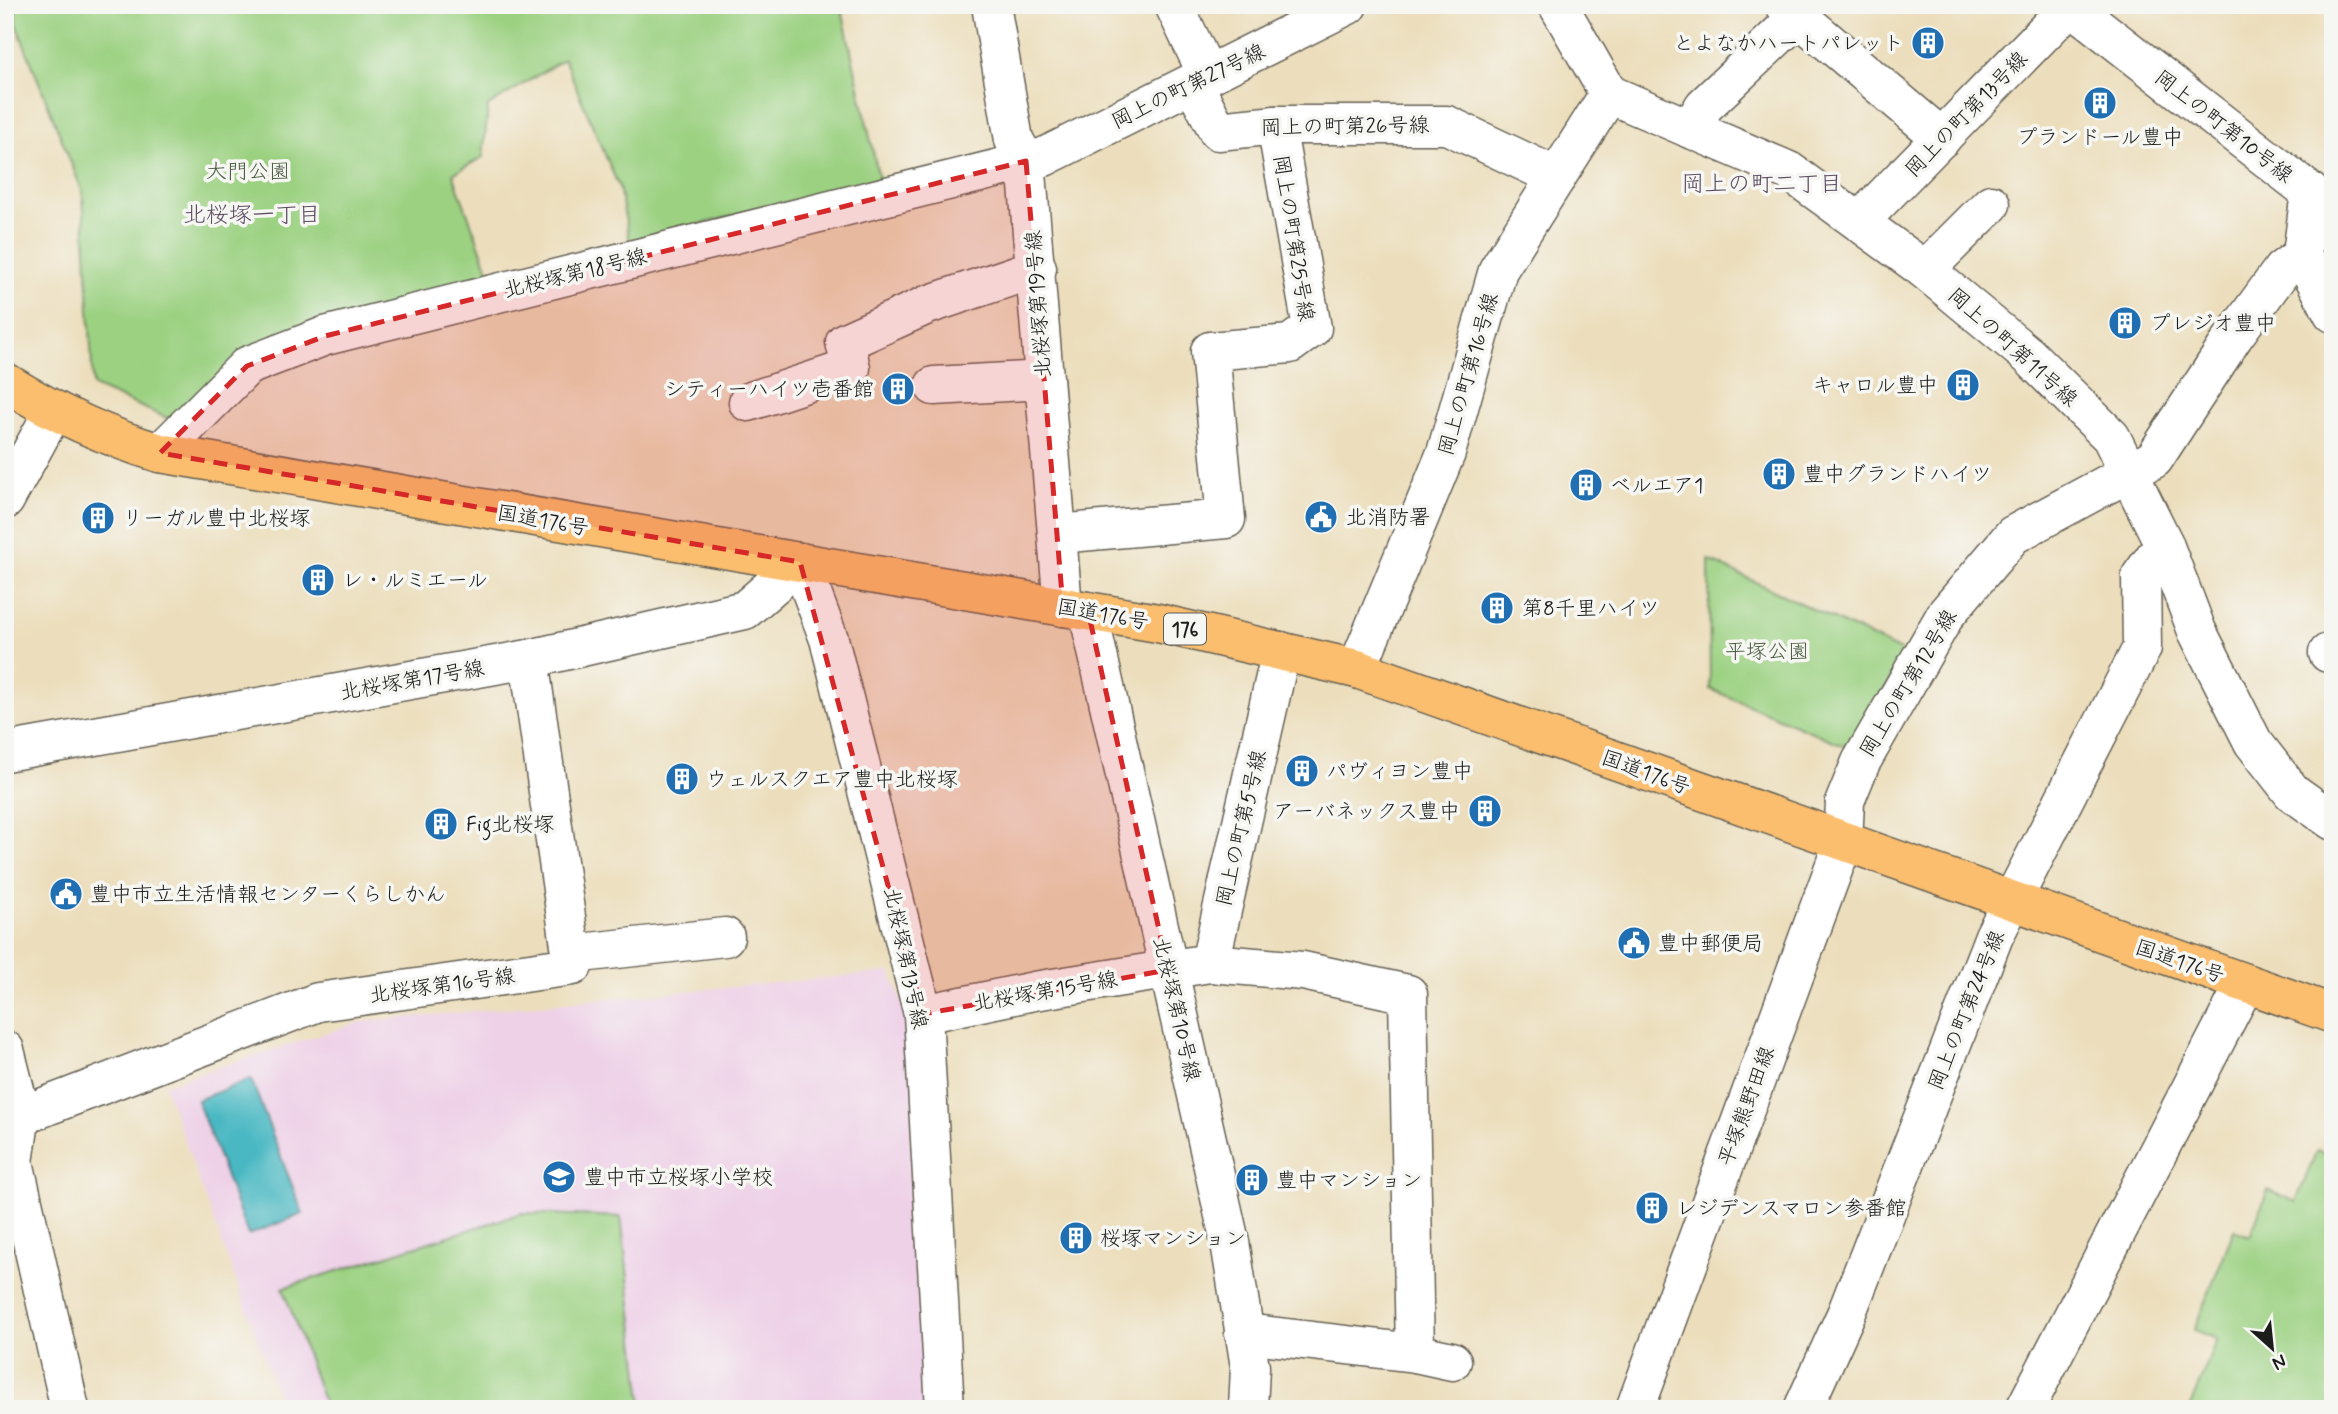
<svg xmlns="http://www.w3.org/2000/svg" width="2338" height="1414" font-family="Mynerve,'Klee One',sans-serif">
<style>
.built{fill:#eed0e7}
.green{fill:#9cd182;stroke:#5c764f;stroke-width:2}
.water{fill:#49b8c2;stroke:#326a6f;stroke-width:2}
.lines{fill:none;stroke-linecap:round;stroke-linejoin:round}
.minor-casing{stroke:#656054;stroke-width:41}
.highway-casing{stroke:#656054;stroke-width:41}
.minor{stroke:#fff;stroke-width:38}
.highway{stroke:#fbbe6e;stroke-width:38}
.marked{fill:#d62828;fill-opacity:0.2;stroke:#d62828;stroke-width:5;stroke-dasharray:14 9;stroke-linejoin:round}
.labels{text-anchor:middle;stroke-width:7;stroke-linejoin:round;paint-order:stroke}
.shield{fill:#f6f6f2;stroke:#5d5d5c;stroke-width:2}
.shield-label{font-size:19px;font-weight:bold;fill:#1c1c1c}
.poi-label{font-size:21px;fill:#1c1c1c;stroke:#f6f6f2;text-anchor:start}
.street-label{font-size:21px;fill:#1c1c1c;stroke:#f6f6f2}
.park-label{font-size:21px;fill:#495b40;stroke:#f6f6f2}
.neighbourhood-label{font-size:23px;fill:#5d4d63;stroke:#f6f6f2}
</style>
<rect width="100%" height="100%" fill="#f6f6f2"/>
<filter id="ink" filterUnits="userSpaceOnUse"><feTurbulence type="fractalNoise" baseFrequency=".0143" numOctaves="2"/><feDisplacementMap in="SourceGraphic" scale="14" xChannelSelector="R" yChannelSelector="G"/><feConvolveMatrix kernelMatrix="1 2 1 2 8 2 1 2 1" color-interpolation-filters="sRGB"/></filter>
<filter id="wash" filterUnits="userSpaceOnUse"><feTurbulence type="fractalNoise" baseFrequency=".00686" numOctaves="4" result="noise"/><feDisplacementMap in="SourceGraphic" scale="28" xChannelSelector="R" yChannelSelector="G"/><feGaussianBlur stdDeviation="1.57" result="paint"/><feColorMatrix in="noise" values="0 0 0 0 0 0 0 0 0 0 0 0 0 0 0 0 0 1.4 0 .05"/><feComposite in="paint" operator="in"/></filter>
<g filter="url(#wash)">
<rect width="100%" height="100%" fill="#ecdebc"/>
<path class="built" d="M890,972L910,1024L928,1409H283L164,1085L360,1022Z"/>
<g class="green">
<path d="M14,5H841L879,179L630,242L619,187L564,59L488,106L483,157L453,174L491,277L169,419L93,386L83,193L18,29Z"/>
<path d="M1709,560L1905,653L1850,748L1710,689Z"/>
<path d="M2317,1150L2333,1156V1409H2189L2217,1339L2194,1330L2234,1230L2250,1236L2268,1190L2296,1202Z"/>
<path d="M522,1213L621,1217L643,1409H326L283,1288Z"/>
</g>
<path class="water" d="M251,1079L303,1214L248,1235L197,1100Z"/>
</g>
<g filter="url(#ink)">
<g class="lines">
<defs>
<g id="minor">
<path d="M991,5L1014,140L1026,161L1063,607"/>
<path d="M1174,5L1208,76"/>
<path d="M1558,5L1609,94L1789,171L1925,270L2029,356L2111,437L2164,544L2197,631L2253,742L2292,792L2333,821"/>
<path d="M1785,5L1942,138"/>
<path d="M2071,6L2310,192"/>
<path d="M1193,83L1218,131L1276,125H1447L1557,177"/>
<path d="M1690,129L1704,106L1798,17"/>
<path d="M2310,192L2302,255L2333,313"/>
<path d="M1860,221L2071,5"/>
<path d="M1925,270L1991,204"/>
<path d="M934,386L1044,380"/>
<path d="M748,402L851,368L845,342L927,305L1037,268"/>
<path d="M160,453L247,366L325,336L1044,157L1348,5"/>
<path d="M5,500L53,412"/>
<path d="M1058,534L1226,519L1210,351L1290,344L1312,328L1276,125"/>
<path d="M1088,611L1230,1242L1250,1367L1248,1409"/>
<path d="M2328,653L2333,652"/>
<path d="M1357,669L1446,453L1498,270L1609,94"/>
<path d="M5,752L529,659L745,610L800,562L829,639L923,1014L945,1409"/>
<path d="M572,954L725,937"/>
<path d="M1210,963L1303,971L1408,994L1415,1353"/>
<path d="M923,1014L1034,991L1210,963L1281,651"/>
<path d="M5,1050L21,1114L14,1162L70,1409"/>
<path d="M5,1122L318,1002L573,966L529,659"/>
<path d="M1244,1333L1415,1353L1452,1361"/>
<path d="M1635,1409L1843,843L1845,801L1861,762L1946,614L2013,535L2154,459L2234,336L2282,270L2302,255"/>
<path d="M1803,1409L1847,1312L1994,936L2142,648L2141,576L2164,544"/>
<path d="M2025,1409L2245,984"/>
</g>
<path id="highway" d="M5,382C55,413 103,436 160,453L1158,623L1357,669L2333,1014"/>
</defs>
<use href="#minor" class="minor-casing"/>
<use href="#highway" class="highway-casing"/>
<use href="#minor" class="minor"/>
<use href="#highway" class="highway"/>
</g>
</g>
<path class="marked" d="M1026,161L1063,607L1088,611L1168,970L923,1014L800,562L160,453L247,366L325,336Z"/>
<defs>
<symbol id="building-disc" viewBox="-11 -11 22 22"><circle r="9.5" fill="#1f6fb2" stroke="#f6f6f2"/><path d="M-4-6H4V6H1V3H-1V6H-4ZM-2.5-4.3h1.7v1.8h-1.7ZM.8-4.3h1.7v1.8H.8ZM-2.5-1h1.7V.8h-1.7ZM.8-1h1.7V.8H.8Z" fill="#fff"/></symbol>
<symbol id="civic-disc" viewBox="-11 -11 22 22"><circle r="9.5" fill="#1f6fb2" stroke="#f6f6f2"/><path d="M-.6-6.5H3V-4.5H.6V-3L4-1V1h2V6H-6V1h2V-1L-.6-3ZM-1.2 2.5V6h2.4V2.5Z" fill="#fff"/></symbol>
<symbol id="school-disc" viewBox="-11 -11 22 22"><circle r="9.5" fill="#1f6fb2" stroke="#f6f6f2"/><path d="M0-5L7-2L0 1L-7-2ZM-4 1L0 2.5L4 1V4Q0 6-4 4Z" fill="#fff"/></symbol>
</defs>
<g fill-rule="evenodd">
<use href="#building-disc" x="1909" y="24" width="38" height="38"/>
<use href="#building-disc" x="2081" y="84" width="38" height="38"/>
<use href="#building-disc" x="2106" y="304" width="38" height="38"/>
<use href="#building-disc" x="1944" y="366" width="38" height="38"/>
<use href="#building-disc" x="879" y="370" width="38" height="38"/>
<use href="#building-disc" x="1760" y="455" width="38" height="38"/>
<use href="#building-disc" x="1567" y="466" width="38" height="38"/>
<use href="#civic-disc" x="1302" y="498" width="38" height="38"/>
<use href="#building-disc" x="79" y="499" width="38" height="38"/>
<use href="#building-disc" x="299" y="561" width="38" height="38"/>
<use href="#building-disc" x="1478" y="589" width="38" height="38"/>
<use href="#building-disc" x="1283" y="752" width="38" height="38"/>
<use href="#building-disc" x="663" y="760" width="38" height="38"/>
<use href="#building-disc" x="1466" y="792" width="38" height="38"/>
<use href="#building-disc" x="422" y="805" width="38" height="38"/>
<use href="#civic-disc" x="47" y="875" width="38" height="38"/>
<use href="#civic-disc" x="1615" y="924" width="38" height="38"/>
<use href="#school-disc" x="540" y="1158" width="38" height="38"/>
<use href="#building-disc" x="1233" y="1161" width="38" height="38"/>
<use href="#building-disc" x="1633" y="1189" width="38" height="38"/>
<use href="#building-disc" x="1057" y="1219" width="38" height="38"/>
</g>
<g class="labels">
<rect class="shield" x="1164" y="613.5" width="42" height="31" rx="5"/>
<g class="shield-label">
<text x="1185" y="636">176</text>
</g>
<g class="poi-label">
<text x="1904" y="50" text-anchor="end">とよなかハートパレット</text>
<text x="2100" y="144" text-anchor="middle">プランドール豊中</text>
<text x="2150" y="330">プレジオ豊中</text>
<text x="1938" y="392" text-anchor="end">キャロル豊中</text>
<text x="874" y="396" text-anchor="end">シティーハイツ壱番館</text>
<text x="1803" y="481">豊中グランドハイツ</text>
<text x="1610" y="492">ベルエア1</text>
<text x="1346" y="524">北消防署</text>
<text x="122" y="525">リーガル豊中北桜塚</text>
<text x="342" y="587">レ・ルミエール</text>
<text x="1522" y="615">第8千里ハイツ</text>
<text x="1326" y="778">パヴィヨン豊中</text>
<text x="706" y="786">ウェルスクエア豊中北桜塚</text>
<text x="1460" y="818" text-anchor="end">アーバネックス豊中</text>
<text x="466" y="831">Fig北桜塚</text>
<text x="90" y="901">豊中市立生活情報センターくらしかん</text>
<text x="1658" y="950">豊中郵便局</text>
<text x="584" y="1184">豊中市立桜塚小学校</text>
<text x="1276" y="1187">豊中マンション</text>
<text x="1676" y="1215">レジデンスマロン参番館</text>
<text x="1100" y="1245">桜塚マンション</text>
</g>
<g class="street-label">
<text transform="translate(1188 86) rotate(-26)" y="7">岡上の町第27号線</text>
<text transform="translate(1966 114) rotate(-46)" y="7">岡上の町第13号線</text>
<text transform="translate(1345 126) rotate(-1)" y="7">岡上の町第26号線</text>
<text transform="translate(2224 126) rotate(38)" y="7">岡上の町第10号線</text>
<text transform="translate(1294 238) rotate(81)" y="7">岡上の町第25号線</text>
<text transform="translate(575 273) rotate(-14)" y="7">北桜塚第18号線</text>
<text transform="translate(1038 304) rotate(-94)" y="7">北桜塚第19号線</text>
<text transform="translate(2013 347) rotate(42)" y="7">岡上の町第11号線</text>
<text transform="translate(1468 374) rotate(-74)" y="7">岡上の町第16号線</text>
<text transform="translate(543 520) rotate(10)" y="7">国道176号</text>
<text transform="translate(1103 614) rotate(10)" y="7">国道176号</text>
<text transform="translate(412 680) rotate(-10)" y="7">北桜塚第17号線</text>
<text transform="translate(1908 683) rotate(-59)" y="7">岡上の町第12号線</text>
<text transform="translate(1646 772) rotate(20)" y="7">国道176号</text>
<text transform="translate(1241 828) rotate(-77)" y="7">岡上の町第5号線</text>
<text transform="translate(906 958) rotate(78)" y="7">北桜塚第13号線</text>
<text transform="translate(2180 961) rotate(19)" y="7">国道176号</text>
<text transform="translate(442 985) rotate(-8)" y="7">北桜塚第16号線</text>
<text transform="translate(1045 991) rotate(-10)" y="7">北桜塚第15号線</text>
<text transform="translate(1177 1009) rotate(77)" y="7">北桜塚第10号線</text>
<text transform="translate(1966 1010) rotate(-68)" y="7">岡上の町第24号線</text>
<text transform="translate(1746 1106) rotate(-70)" y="7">平塚熊野田線</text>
</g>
<g class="park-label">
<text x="248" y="178">大門公園</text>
<text x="1767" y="658">平塚公園</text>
</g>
<g class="neighbourhood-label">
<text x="1762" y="191">岡上の町二丁目</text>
<text x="252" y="222">北桜塚一丁目</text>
</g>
</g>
<rect width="2338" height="1414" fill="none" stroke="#f6f6f2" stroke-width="28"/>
<g transform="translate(2272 1348) rotate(153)" stroke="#f6f6f2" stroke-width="5" paint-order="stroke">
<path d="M0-5L12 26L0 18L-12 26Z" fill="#1c1c1c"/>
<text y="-10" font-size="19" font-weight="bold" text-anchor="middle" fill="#1c1c1c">N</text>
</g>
</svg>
